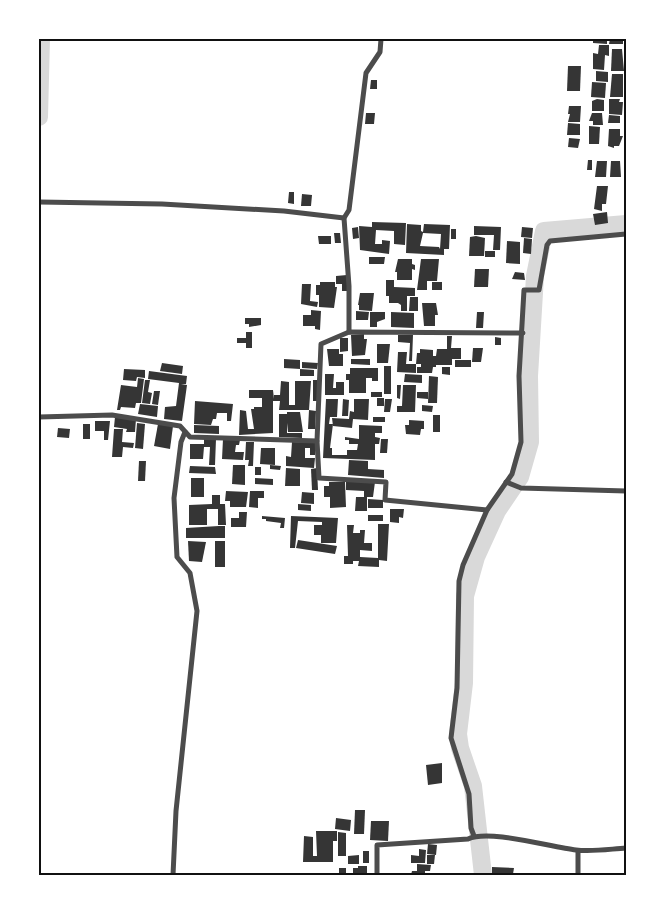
<svg xmlns="http://www.w3.org/2000/svg" width="665" height="914" font-family="'Open Sans',sans-serif">
<style>
.lines{fill:none;stroke-linecap:round;stroke-linejoin:round}
.river{stroke:#d9d9d9;stroke-width:18}
.building{fill:#353535;fill-rule:evenodd}
.minor{stroke:#4c4c4c;stroke-width:5}
.neatline{fill:none;stroke:#111;stroke-width:2}
</style>
<rect width="100%" height="100%" fill="#fff"/>
<g class="lines">
<g class="river">
<path d="M39,117L41,39"/>
<path d="M483,875L473,786L460,748L458,734L464,683L465,596L476,557L497,511L520,477L530,442L529,376L535,276L544,231L626,224"/>
</g>
</g>
<g class="building">
<path d="M593,39H607V44L593,43Z"/>
<path d="M610,39H623V44H609Z"/>
<path d="M599,45H609V56L605,55L604,70L593,69V53L598,54Z"/>
<path d="M612,49H622L624,71H611Z"/>
<path d="M568,66H581L580,91H567Z"/>
<path d="M596,71L608,72V82L596,81Z"/>
<path d="M612,74H623V97H610Z"/>
<path d="M371,80H377V89H370Z"/>
<path d="M592,82L606,83L605,98L591,97Z"/>
<path d="M597,99L604,100V111H592V101Z"/>
<path d="M609,99H620L619,102H623L622,115L609,114Z"/>
<path d="M569,106H581L580,122H568L570,114H568Z"/>
<path d="M366,113H375L374,124H365Z"/>
<path d="M592,113H602L603,125H593V121H589Z"/>
<path d="M609,115L620,116V123H608Z"/>
<path d="M568,123L580,124V135H567Z"/>
<path d="M589,126L600,127L599,144H589Z"/>
<path d="M609,129H620V136H623L619,146H614V148L608,146Z"/>
<path d="M569,138L580,139L578,148L568,147Z"/>
<path d="M588,160H592V170H587Z"/>
<path d="M597,161H607L606,177H595Z"/>
<path d="M611,161H620L621,177H610Z"/>
<path d="M597,186H608L606,204H602V211L594,209Z"/>
<path d="M289,192H294V204L288,203Z"/>
<path d="M302,194L312,195L311,206H301Z"/>
<path d="M607,212L608,223L595,225L593,214Z"/>
<path d="M372,222L406,223L405,245L394,244V231L376,230L375,244H382V240L390,241L389,254L360,250L359,226L372,227Z"/>
<path d="M407,224L421,225V231L423,232L424,224L450,225L449,249H444V255L406,253ZM423,233L441,234L440,249L439,247L420,246Z"/>
<path d="M474,226L501,227L500,250H493L494,235H474Z"/>
<path d="M358,227L359,238L353,239L352,228Z"/>
<path d="M522,227L533,228L532,238L521,237Z"/>
<rect x="451" y="229" width="5" height="10"/>
<path d="M334,233H340L341,243H335Z"/>
<path d="M318,236H331V244H319Z"/>
<path d="M476,236L485,238L484,256H469L470,237Z"/>
<path d="M524,238L532,239L531,254L523,253Z"/>
<path d="M507,241L520,242V264L506,263Z"/>
<rect x="485" y="251" width="10" height="6"/>
<path d="M369,257H385L384,264H369Z"/>
<path d="M398,259H412V264L415,265V270L412,269V280H397V272H395Z"/>
<path d="M421,259H439L437,281H427V290H417Z"/>
<path d="M475,269H489L488,287H474Z"/>
<path d="M515,272L524,273L525,280L512,279Z"/>
<path d="M347,275V291H342V284H336V276Z"/>
<path d="M386,280H394V287L415,288V296H407V311H401V305L398,303H389V296H386Z"/>
<path d="M320,282H335V287H337L334,308L319,307V295H316V285H320Z"/>
<rect x="432" y="282" width="10" height="8"/>
<path d="M302,284H311L310,301L318,302L317,307L301,304Z"/>
<path d="M360,293H374L372,311L359,310V305H358Z"/>
<path d="M410,297H418V311H409Z"/>
<path d="M422,303H436L438,315H435V326H424Z"/>
<path d="M311,310L321,311L320,330L315,329V326H303V315H311Z"/>
<path d="M356,311L369,312L368,320H356Z"/>
<path d="M370,312H385V319L377,322V327H370Z"/>
<path d="M391,312L414,313V328L391,327Z"/>
<path d="M477,312H484L483,328H476Z"/>
<path d="M245,318H261V325L249,327V324H245Z"/>
<path d="M246,332H252V348H246V343H237V338H246Z"/>
<path d="M364,334V339H367L365,355L352,356L351,335Z"/>
<path d="M398,335H413L412,361H409L410,343L398,342Z"/>
<path d="M447,336H452L451,348H461V359H452V365H436V367H433L432,373H417V367H421V364H416L417,353H420V349L433,350V356H436L437,349H447Z"/>
<path d="M495,337L501,338V345H495Z"/>
<path d="M340,338H348V351L340,352Z"/>
<path d="M377,344H390L388,363H377Z"/>
<path d="M473,348H483L481,362H472Z"/>
<path d="M327,349H339V354H343V366H329Z"/>
<path d="M398,352H407L406,364H416V373L397,372Z"/>
<path d="M284,359L300,360V369L284,368Z"/>
<path d="M351,359H370V365L351,364Z"/>
<rect x="455" y="360" width="16" height="7"/>
<path d="M302,362L318,363L317,369L302,368Z"/>
<path d="M162,363L183,366L182,374L160,371Z"/>
<rect x="384" y="366" width="7" height="28"/>
<path d="M442,367H450V375L442,374Z"/>
<path d="M350,368H378V381H372V378H366V393H349V380H346V374H350Z"/>
<path d="M124,369L145,370V378L137,377L136,381L123,380Z"/>
<path d="M300,369L314,370V376H300Z"/>
<path d="M149,371L187,376L186,384H181L187,385L182,421L164,419L165,407L176,406L179,383L148,379Z"/>
<path d="M325,374H334L333,388H336V382H344V395H325Z"/>
<path d="M405,374L422,375V383L404,382Z"/>
<path d="M429,376L438,377L437,403H428Z"/>
<path d="M138,378L144,379L141,403H136L135,408L121,407L120,410H117L121,385L137,387Z"/>
<path d="M145,380H150L148,392L152,393L150,404L142,403Z"/>
<path d="M313,380H318L317,401H313Z"/>
<path d="M281,381L289,382V405H295V381H311L309,410L316,411L315,429H308L309,410H279L280,401H273V433L239,435L240,410L246,411L248,429H254L251,409H254V407H262V398H249V390H273L274,399V395H280Z"/>
<path d="M397,385H401L400,399L397,398Z"/>
<path d="M403,385H416L415,412H397V406H402Z"/>
<path d="M154,391H160L158,405L152,404Z"/>
<rect x="371" y="392" width="11" height="5"/>
<path d="M417,392H428V399L417,398Z"/>
<rect x="377" y="398" width="7" height="8"/>
<path d="M326,399H338L337,417H330L329,424H333L330,448H332V455H347V450H357L358,444H349V440H345V437L359,439V425L382,426V433H375V437L380,438L379,444H375V460L323,458Z"/>
<path d="M343,399L349,400L348,416H342Z"/>
<path d="M354,399H369L368,420L353,419L352,428L333,426L332,418L349,419L350,411L354,412Z"/>
<path d="M385,399H392L390,412H384Z"/>
<path d="M195,401L233,404L231,421H227V413H217L216,419H213L211,425L194,424Z"/>
<path d="M140,404L158,406L157,417L138,414Z"/>
<path d="M422,405L433,406L432,412L422,411Z"/>
<path d="M287,412H300L303,432H288L287,423V433H302V438L279,437V414H287Z"/>
<rect x="433" y="415" width="7" height="17"/>
<path d="M115,417L136,419L135,432H126L127,429L114,427Z"/>
<rect x="373" y="417" width="12" height="5"/>
<path d="M409,420L424,421V429H421L420,435L406,434L405,425H409Z"/>
<path d="M95,421H110L108,440H104V431H95Z"/>
<path d="M137,423L145,424L143,449L135,448Z"/>
<rect x="83" y="424" width="7" height="15"/>
<path d="M158,424L173,426L170,449L154,446Z"/>
<path d="M194,425L219,426V434L194,433Z"/>
<path d="M58,428L70,429L69,438L57,437Z"/>
<path d="M114,429H123L122,442L134,443L133,448L123,447L122,457H112Z"/>
<path d="M204,439H216L215,465H209L210,447H204L203,459H190V444H204Z"/>
<path d="M223,439L240,440L239,445H236L235,452H244L243,460L222,459Z"/>
<path d="M381,439H388L387,453H380Z"/>
<path d="M246,442H254L253,466H248L249,460H245Z"/>
<path d="M292,442L315,443V455H310V448H305V458H315L314,468L286,466V456L291,457Z"/>
<path d="M261,448H275V465L260,464Z"/>
<path d="M349,460L368,461V469L384,470V478L348,475Z"/>
<path d="M139,461H146L145,481H138Z"/>
<path d="M233,465H245V485L232,484Z"/>
<path d="M270,465L281,466L280,470L270,469Z"/>
<path d="M190,466L215,467L216,474L189,473Z"/>
<rect x="255" y="467" width="6" height="8"/>
<path d="M286,468L300,469V486H285Z"/>
<path d="M317,468L318,490H312L311,469Z"/>
<rect x="191" y="478" width="13" height="19"/>
<path d="M255,478L273,479V485L255,484Z"/>
<path d="M346,481L375,482L373,497H367V511H355L356,497H364V491L346,490Z"/>
<path d="M329,482H345L346,507L330,508V497H324V486H329Z"/>
<path d="M226,491L248,492L246,507H230V501H225Z"/>
<path d="M250,491H264V498H258V508L249,507Z"/>
<path d="M302,492L314,493V504L301,503Z"/>
<path d="M212,495H220V504H225L226,525H218V509H207V525H189V505L212,504Z"/>
<path d="M368,499L383,500V508H368Z"/>
<path d="M298,504L311,505V511L298,510Z"/>
<path d="M390,509H404L403,518L399,517V523L390,522Z"/>
<path d="M239,512H247L246,527H231V518H239Z"/>
<rect x="368" y="515" width="15" height="6"/>
<path d="M262,516L285,518L284,528H280L281,523L266,521V519H262Z"/>
<path d="M291,516L338,518L336,543H321V535H314V525H322V522L298,521L295,548H290Z"/>
<path d="M378,524H389L387,561L379,560V567L358,566L359,561H353V564H344V556H348L347,525H354L353,533H360V530H365L364,543H372V551L360,550V557L378,558Z"/>
<path d="M219,526H225V538H186V528Z"/>
<path d="M298,540L337,546L335,554L296,548Z"/>
<path d="M188,541L206,542L202,562L189,561Z"/>
<rect x="215" y="541" width="10" height="26"/>
<path d="M442,763V783L428,785L426,765Z"/>
<path d="M355,810H365L364,834H354Z"/>
<path d="M336,818L351,820L350,831L335,829Z"/>
<path d="M371,821H389L388,841L370,840Z"/>
<path d="M316,831H337V841H333V862H303L304,836L313,837V856H317Z"/>
<path d="M338,832L346,833V856H338Z"/>
<path d="M428,844L437,845L436,855L427,854Z"/>
<path d="M419,849L426,850L425,863H411V855L419,856Z"/>
<rect x="363" y="851" width="6" height="12"/>
<path d="M359,855V864H348V856Z"/>
<path d="M427,855H435L434,864H427Z"/>
<path d="M417,864L431,865L430,871H425V875H411L412,871H417Z"/>
<path d="M358,866H367V875H353V868H358Z"/>
<path d="M492,867L514,868L513,874L492,875Z"/>
<rect x="339" y="868" width="7" height="7"/>
</g>
<g class="lines">
<g class="minor">
<path d="M39,202L162,204L284,211L344,218"/>
<path d="M349,332V286L344,218L349,210L366,73L380,52L381,39"/>
<path d="M39,417L112,415L180,426L190,437L317,441"/>
<path d="M506,482L521,488L626,491"/>
<path d="M487,510L385,500L386,482L319,478L317,441L321,344L349,332L523,333"/>
<path d="M474,836L471,828L469,794L451,738L457,688L459,581L463,565L487,510L512,474L521,442L519,376L524,290H539L547,245L550,241L626,234"/>
<path d="M578,851V875"/>
<path d="M173,875L176,811L197,611L190,573L177,557L174,498L181,442L185,432"/>
<path d="M377,875V845L468,839C489,829 550,847 576,850C592,852 610,849 626,848"/>
</g>
</g>
<rect width="665" height="914" fill="none" stroke="#ffffff" stroke-width="80"/>
<rect x="40" y="40" width="585" height="834" class="neatline"/>
</svg>
